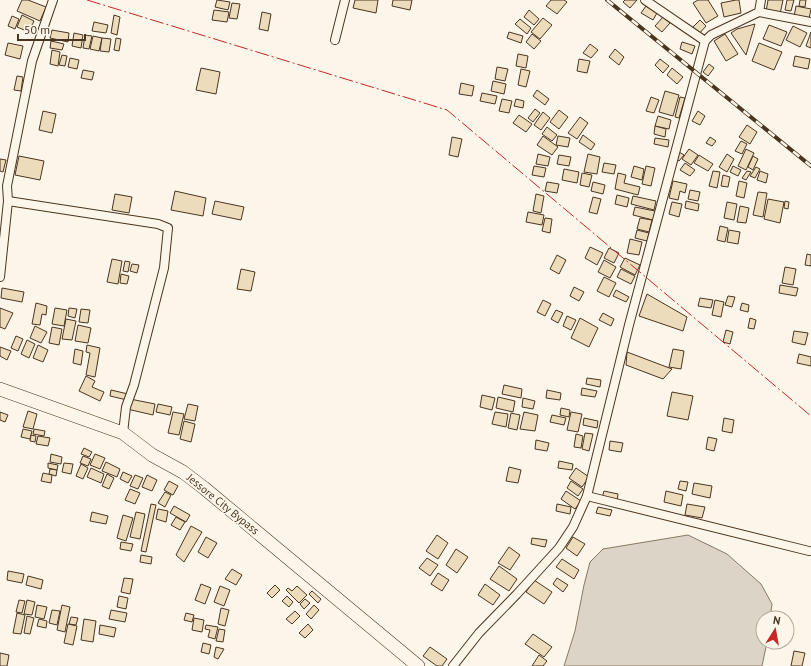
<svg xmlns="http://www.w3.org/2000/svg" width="811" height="666" font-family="'PT Sans',sans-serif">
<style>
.water{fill:#dcd4c6;stroke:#887966}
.building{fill:#ecdcbc;stroke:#4a3520}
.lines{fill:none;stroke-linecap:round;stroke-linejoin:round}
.minor-casing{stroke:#4a3520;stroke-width:10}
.trunk-casing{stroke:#4a3520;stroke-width:14}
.minor{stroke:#fbf6e9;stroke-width:8}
.trunk{stroke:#fbf6e9;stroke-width:13}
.rail-casing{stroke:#4a3520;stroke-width:4}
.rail{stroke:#fbf6e9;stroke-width:2.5;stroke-dasharray:8;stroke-linecap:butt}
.power{stroke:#c62828;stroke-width:1;stroke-dasharray:14 3 2 3;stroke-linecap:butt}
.labels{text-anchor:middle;stroke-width:3;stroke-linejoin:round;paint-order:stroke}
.street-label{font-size:11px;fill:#4a3520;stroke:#fbf6e9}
</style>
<rect width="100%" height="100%" fill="#fbf6e9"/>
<path class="water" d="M688,535L727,554L761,584L772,604L770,618H763V642H767L762,666H564L575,631L584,585L590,562L603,549Z"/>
<g class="building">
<path d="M22,0H28L46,7L40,21L17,11Z"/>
<path d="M217,0L230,2L228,10L215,7Z"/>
<path d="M355,0H378L376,13L353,8Z"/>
<path d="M393,0H412L410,10L392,6Z"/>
<path d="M551,0H564L567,2L557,14L546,6Z"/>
<path d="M625,0H637L630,8L623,2Z"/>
<path d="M698,0H708L718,16L706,23L693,3Z"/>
<path d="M736,0H739L741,13L724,17L721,3Z"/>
<path d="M768,0H783L780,14L766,12Z"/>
<path d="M787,0H794L791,11L785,10Z"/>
<path d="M800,0H806L805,7L799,6Z"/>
<path d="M232,3L240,4L237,19L229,18Z"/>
<path d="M646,6L657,13L653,20L641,13Z"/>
<path d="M796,6L811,9L809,19L794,17Z"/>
<path d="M214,10L229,12L227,22L212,20Z"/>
<path d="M529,10L539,19L534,25L524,17Z"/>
<path d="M262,12L271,14L268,31L259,29Z"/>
<path d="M22,15L34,21L29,32L17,27Z"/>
<path d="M114,15L120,17L117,35L111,33Z"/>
<path d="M12,16L19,19L15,29L8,26Z"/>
<path d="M663,17L670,23L662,32L655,26Z"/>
<path d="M543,18L552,25L540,39L531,32Z"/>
<path d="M520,19L531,28L527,34L515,24Z"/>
<path d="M700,20L706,26L698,35L691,29Z"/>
<path d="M94,22L108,25L106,33L92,31Z"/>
<path d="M755,24L746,55L731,33L737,29Z"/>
<path d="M769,25L787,32L781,46L763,39Z"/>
<path d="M793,26L807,33L800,47L786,40Z"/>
<path d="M52,30L69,33L68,42L50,38Z"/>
<path d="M509,32L523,36L521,43L507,38Z"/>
<path d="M811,32V48L806,46Z"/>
<path d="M74,33L83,35L81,48L72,46Z"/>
<path d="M532,34L541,41L534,49L526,42Z"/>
<path d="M725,34L738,54L726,61L714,41Z"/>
<path d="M85,35L92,36L89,49L83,48Z"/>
<path d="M93,36L102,38L99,51L90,49Z"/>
<path d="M102,38L111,39L109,52L100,51Z"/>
<path d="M116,38L121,39L119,51L114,50Z"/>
<path d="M51,41L64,44L62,50L50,48Z"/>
<path d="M682,42L695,46L692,54L680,49Z"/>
<path d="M8,43L23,46L20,59L5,55Z"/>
<path d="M759,43L782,52L774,70L752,61Z"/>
<path d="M590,44L598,50L591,58L583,53Z"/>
<path d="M615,49L624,57L619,65L609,57Z"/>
<path d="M52,50L60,52L58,66L50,64Z"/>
<path d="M518,54L528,56L526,68L516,66Z"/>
<path d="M62,55L67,56L65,66L59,65Z"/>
<path d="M795,56L810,59L808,69L793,66Z"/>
<path d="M70,58L79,60L77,69L68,67Z"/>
<path d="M579,59L590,61L587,73L577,71Z"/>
<path d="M660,59L669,66L663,73L655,65Z"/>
<path d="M709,64L714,68L708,76L703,72Z"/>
<path d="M497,67L508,69L505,81L495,79Z"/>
<path d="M201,68L220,72L216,94L196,90Z"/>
<path d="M672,68L683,77L677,84L667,75Z"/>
<path d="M521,69L530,71L526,87L518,85Z"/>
<path d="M83,70L94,72L92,80L81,78Z"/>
<path d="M17,76L23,77L21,91L14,90Z"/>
<path d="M493,81L506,84L504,94L491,91Z"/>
<path d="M461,83L474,86L472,96L459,94Z"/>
<path d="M537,90L549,99L545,105L533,96Z"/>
<path d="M665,91L679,95L673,116L659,112Z"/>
<path d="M482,93L497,96L495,104L480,101Z"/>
<path d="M651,97L659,100L654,113L646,111Z"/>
<path d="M680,97L685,98L679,118L675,117Z"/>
<path d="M502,99L512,101L509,113L499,111Z"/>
<path d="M516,99L524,101L523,108L514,106Z"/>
<path d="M535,109L540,113L533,122L528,118Z"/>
<path d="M559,110L568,117L559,129L550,122Z"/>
<path d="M43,111L56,114L52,133L39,130Z"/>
<path d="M698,111L705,116L700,125L692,121Z"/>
<path d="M543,112L550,118L541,130L534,125Z"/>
<path d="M519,115L532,124L526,132L513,123Z"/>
<path d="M658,116L671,120L669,129L655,126Z"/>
<path d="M580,117L588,123L577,139L568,133Z"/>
<path d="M747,125L757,132L750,144L739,137Z"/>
<path d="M655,126L666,129L665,137L654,134Z"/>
<path d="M547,127L557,135L552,141L542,134Z"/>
<path d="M583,135L595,144L591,150L579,142Z"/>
<path d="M543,136L558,147L552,155L537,145Z"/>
<path d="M558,136L570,138L568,147L556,145Z"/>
<path d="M452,137L462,139L458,157L449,155Z"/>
<path d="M710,137L716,141L712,146L706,143Z"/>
<path d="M655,138L669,140L668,147L654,144Z"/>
<path d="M741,141L747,144L742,154L735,151Z"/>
<path d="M689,149L698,155L691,165L682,159Z"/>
<path d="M746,149L754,153L746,170L738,166Z"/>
<path d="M679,152L684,155L679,161L675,158Z"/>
<path d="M538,154L550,157L548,166L536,164Z"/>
<path d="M588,154L600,157L597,174L584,172Z"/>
<path d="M727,154L734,159L727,172L719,167Z"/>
<path d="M559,155L571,157L569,166L557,164Z"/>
<path d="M699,155L713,164L708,171L694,163Z"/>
<path d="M19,156L44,161L40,180L15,175Z"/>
<path d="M753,156L758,159L753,170L748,167Z"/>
<path d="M0,159L6,160L3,172L0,171Z"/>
<path d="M604,163L616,165L614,174L602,172Z"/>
<path d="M685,163L695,170L690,176L680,170Z"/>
<path d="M534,166L546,168L544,177L532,175Z"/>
<path d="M634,166L644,169L642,180L631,177Z"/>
<path d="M646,166L655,168L651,186L642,184Z"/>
<path d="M733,166L741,170L738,176L730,172Z"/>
<path d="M756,167L760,169L755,178L750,176Z"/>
<path d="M564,169L579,172L577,183L562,180Z"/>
<path d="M713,171L720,172L717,188L709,186Z"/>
<path d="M747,171L751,172L746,180L742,178Z"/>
<path d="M760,171L768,174L766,183L757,180Z"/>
<path d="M582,173L592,175L589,187L580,185Z"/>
<path d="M618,173L626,175L624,183L640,187L638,195L615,189Z"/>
<path d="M723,175L730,177L728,187L721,186Z"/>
<path d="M673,181L687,184L685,193L680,191L678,200L669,198Z"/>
<path d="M739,181L747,183L744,198L736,196Z"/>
<path d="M547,182L559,184L557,193L545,191Z"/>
<path d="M593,182L605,185L603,194L591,191Z"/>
<path d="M690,190L700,192L698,201L688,199Z"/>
<path d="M175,191L206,198L203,216L171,210Z"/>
<path d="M758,192L767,193L763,217L753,215Z"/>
<path d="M115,194L132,197L129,213L112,210Z"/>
<path d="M536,194L544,196L541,213L533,211Z"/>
<path d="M617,195L629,198L627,207L615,204Z"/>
<path d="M633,196L656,201L654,210L631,204Z"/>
<path d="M593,197L601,199L597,214L589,212Z"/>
<path d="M768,199L784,202L780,223L764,219Z"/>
<path d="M215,201L244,207L241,220L212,214Z"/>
<path d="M686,201L699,204L698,211L685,208Z"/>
<path d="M785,201L789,202L788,209L784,208Z"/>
<path d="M672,202L682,204L679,217L669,214Z"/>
<path d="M727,202L737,204L734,220L724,218Z"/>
<path d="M740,206L749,208L746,223L737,222Z"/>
<path d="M635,207L655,211L653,220L633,215Z"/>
<path d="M528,212L544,215L542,225L526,222Z"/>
<path d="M545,218L552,219L550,233L542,231Z"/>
<path d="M640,218L652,220L649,232L637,229Z"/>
<path d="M720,226L728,228L725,242L717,240Z"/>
<path d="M637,230L649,233L647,241L635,238Z"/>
<path d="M729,230L740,232L738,244L727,242Z"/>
<path d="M630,239L642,242L639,255L627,253Z"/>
<path d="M590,247L603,253L597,265L585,258Z"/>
<path d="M609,248L619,253L614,263L604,258Z"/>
<path d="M807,254L811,255V266L805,265Z"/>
<path d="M557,255L566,260L559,274L550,269Z"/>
<path d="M625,258L640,265L635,275L620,267Z"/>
<path d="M112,259L122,261L118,284L107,282Z"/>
<path d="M604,260L616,267L610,278L598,272Z"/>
<path d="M125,261L130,262L128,272L123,271Z"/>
<path d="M132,264L139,265L137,273L130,271Z"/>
<path d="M785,267L796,269L793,285L782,283Z"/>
<path d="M241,269L255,272L251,291L237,289Z"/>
<path d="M621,269L635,276L631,284L617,277Z"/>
<path d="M121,274L129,276L127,284L120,283Z"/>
<path d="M604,277L616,283L609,297L597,291Z"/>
<path d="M780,285L798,288L796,296L779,293Z"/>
<path d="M574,287L584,292L579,301L570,296Z"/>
<path d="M2,288L24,292L22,302L1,298Z"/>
<path d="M616,290L629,297L626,302L613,296Z"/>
<path d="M647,294L687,317L683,331L639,316Z"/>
<path d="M728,296L735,297L732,307L725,305Z"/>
<path d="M700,298L713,300L711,308L698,306Z"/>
<path d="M543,300L551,304L545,316L537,312Z"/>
<path d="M715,300L724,302L721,317L712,315Z"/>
<path d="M36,303L47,306L46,315L42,314L40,325L32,324Z"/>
<path d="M742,303L749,305L748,312L740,310Z"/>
<path d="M0,308L13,313L5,329L0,327Z"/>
<path d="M55,308L67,310L64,326L52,324Z"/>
<path d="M69,308L77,309L75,318L68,316Z"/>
<path d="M81,309L90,310L88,323L79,322Z"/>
<path d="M556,310L563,313L558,323L551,319Z"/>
<path d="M603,313L614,319L611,326L599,320Z"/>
<path d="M567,316L576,320L571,330L563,326Z"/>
<path d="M580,318L598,328L589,347L571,338Z"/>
<path d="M750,318L756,320L754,329L748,328Z"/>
<path d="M66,319L76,321L72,340L62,339Z"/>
<path d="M78,325L91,328L88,343L75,341Z"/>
<path d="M35,326L47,332L41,343L30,338Z"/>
<path d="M52,327L62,329L59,345L49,343Z"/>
<path d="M726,330L733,332L730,344L723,342Z"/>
<path d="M794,331L808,333L805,345L792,342Z"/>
<path d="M16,336L23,339L18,351L11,348Z"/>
<path d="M27,340L35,344L29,358L21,354Z"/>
<path d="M38,345L48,350L43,362L33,358Z"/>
<path d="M87,345L100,348L95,377L86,375L90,353L86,352Z"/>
<path d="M0,347L11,351L7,360L0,356Z"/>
<path d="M75,349L83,351L81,365L73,363Z"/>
<path d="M673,349L684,351L681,369L669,367Z"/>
<path d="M627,352L672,369L663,379L626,365Z"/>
<path d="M799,354L811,357V366L797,363Z"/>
<path d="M86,376L95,381L92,387L104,392L100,401L79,391Z"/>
<path d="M587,378L601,380L600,387L586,384Z"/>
<path d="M504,385L522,389L521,398L502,394Z"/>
<path d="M582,388L597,391L595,397L581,395Z"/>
<path d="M111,390L128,394L127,400L110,396Z"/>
<path d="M547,390L561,393L560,400L546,398Z"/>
<path d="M672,392L693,396L688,420L667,416Z"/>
<path d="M482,395L495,398L492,410L480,407Z"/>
<path d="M498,397L515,401L513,412L496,408Z"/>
<path d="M523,398L535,401L533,409L522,407Z"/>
<path d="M130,399L155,404L153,415L127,409Z"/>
<path d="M158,404L172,407L170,415L156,412Z"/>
<path d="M188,404L198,406L195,421L184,419Z"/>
<path d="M561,408L570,410L569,417L560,415Z"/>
<path d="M28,411L37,414L33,429L23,427Z"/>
<path d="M0,412L8,415L5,422L0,420Z"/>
<path d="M173,412L184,414L179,435L168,433Z"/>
<path d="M495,412L508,414L506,427L492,424Z"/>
<path d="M524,412L538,415L535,431L520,429Z"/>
<path d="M571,412L582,414L578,432L567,430Z"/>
<path d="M511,413L520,415L517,430L508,428Z"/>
<path d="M552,415L566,418L564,425L550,422Z"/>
<path d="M584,418L598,421L597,428L583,425Z"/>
<path d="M724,418L734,420L732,433L722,431Z"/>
<path d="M184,421L195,424L191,442L180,439Z"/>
<path d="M23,429L32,431L30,439L21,437Z"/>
<path d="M34,429L45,431L44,436L33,434Z"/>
<path d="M585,433L593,434L589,451L582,449Z"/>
<path d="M576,434L583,436L581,448L574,447Z"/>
<path d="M31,435L36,436L35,442L30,441Z"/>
<path d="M38,436L50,438L48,446L36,444Z"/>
<path d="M708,437L717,439L714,451L706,449Z"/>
<path d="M536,440L549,443L547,451L535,449Z"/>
<path d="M610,441L623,443L621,452L609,450Z"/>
<path d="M84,448L92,452L89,457L81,454Z"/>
<path d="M51,454L62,457L61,464L50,462Z"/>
<path d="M95,454L105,458L100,469L90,465Z"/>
<path d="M83,456L91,459L88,466L80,463Z"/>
<path d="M559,461L573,464L572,470L558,468Z"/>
<path d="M106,462L120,469L117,477L102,471Z"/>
<path d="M48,463L58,465L57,470L48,468Z"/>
<path d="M64,463L73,464L71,474L62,472Z"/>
<path d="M81,464L88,468L83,479L76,476Z"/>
<path d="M509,467L521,470L518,483L506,481Z"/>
<path d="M91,468L104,474L101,483L87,477Z"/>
<path d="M576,468L589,477L582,487L569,478Z"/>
<path d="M50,469L57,470L56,476L49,474Z"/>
<path d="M123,472L132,476L128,483L120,479Z"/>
<path d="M43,473L52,475L51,483L41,481Z"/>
<path d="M107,474L114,478L109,489L102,486Z"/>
<path d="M135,475L143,478L138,489L130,486Z"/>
<path d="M147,475L157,480L152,491L142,487Z"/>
<path d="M169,481L178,486L173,495L164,490Z"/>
<path d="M571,481L583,489L578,496L567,488Z"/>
<path d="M680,481L688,482L686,491L678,489Z"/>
<path d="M694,483L712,486L710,498L692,494Z"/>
<path d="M130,489L140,493L135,504L125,500Z"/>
<path d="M566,491L581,501L575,509L561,499Z"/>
<path d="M604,491L618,494L617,501L602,498Z"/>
<path d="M666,491L683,495L681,506L664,502Z"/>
<path d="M165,492L171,495L165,507L158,503Z"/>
<path d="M151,504L156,505L146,552L141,551Z"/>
<path d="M557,504L571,507L570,514L556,511Z"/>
<path d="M687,504L705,507L702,518L685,515Z"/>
<path d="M174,506L190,515L186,522L170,513Z"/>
<path d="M598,507L612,510L610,516L596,513Z"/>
<path d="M158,509L168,511L166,522L156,519Z"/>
<path d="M92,512L108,516L106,524L90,521Z"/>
<path d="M136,512L145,514L140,539L130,537Z"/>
<path d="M123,515L133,518L126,541L117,538Z"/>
<path d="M176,517L185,522L180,530L171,525Z"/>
<path d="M191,526L202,532L184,562L176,555Z"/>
<path d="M437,535L448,543L438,559L426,551Z"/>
<path d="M206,537L217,543L208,558L198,552Z"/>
<path d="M573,537L585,544L577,556L566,548Z"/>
<path d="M532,538L547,540L545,547L531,544Z"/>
<path d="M121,542L133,544L131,551L120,549Z"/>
<path d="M509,547L520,555L510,570L498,563Z"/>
<path d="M456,549L468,557L457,573L446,565Z"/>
<path d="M141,555L152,557L151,564L140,562Z"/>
<path d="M427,558L438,565L430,576L419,568Z"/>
<path d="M562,559L579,570L574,579L556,567Z"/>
<path d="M499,566L517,579L509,591L490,579Z"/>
<path d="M232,569L242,575L236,585L225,579Z"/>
<path d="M8,571L24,574L22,583L7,580Z"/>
<path d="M438,573L449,580L442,591L431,584Z"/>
<path d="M28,576L43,580L41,589L26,585Z"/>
<path d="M124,578L133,579L130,594L121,592Z"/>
<path d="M557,578L568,585L563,592L553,584Z"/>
<path d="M534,580L552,592L544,604L526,592Z"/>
<path d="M201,584L211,588L205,604L195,600Z"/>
<path d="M485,584L500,595L493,605L478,595Z"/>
<path d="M275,585L280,590L272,598L267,593Z"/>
<path d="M220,586L230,590L224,606L214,602Z"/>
<path d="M297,586L307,595L299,603L286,590L288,588L292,591Z"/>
<path d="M312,591L321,599L318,603L309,594Z"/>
<path d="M119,596L128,598L126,609L117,607Z"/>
<path d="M287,596L293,602L289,607L282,601Z"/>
<path d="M305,599L310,603L304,609L300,604Z"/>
<path d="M19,600L25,601L22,613L16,612Z"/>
<path d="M27,600L35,602L32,615L24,614Z"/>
<path d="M37,605L47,607L44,619L35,617Z"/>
<path d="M62,605L70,607L65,632L57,630Z"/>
<path d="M314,605L319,610L311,619L306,614Z"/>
<path d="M221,608L229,610L225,626L218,624Z"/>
<path d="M52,610L60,611L57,625L49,623Z"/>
<path d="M111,610L127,613L125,622L109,619Z"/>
<path d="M295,611L300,616L292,624L286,619Z"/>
<path d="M17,613L25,615L21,634L13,633Z"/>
<path d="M186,613L194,615L192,622L184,620Z"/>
<path d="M27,616L34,618L30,634L24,633Z"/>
<path d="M71,617L78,618L76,625L69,624Z"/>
<path d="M194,618L204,620L202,632L192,630Z"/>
<path d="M39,619L47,621L46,628L37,626Z"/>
<path d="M84,619L96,621L93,642L81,640Z"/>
<path d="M68,624L77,626L73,645L64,643Z"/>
<path d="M308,624L313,630L305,638L299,633Z"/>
<path d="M100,625L116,628L114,637L99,634Z"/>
<path d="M206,625L218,627L215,639L208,637L210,630L205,629Z"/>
<path d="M219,629L225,630L223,642L216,641Z"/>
<path d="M533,634L552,647L544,657L525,644Z"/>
<path d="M203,643L211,645L209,654L201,652Z"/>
<path d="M216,647L224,649L218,659L214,657Z"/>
<path d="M430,647L447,659L442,666H437L423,656Z"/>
<path d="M794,651L805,653L802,666H791Z"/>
<path d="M0,653L9,655L7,666H0Z"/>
<path d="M539,655L547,661L543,666H532Z"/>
</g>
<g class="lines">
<defs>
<g id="minor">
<path d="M645,0L705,41"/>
<path d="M761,0L759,12L711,35L705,41L629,325L587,496L809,551"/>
<path d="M759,12L811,22"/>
<path d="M335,40L345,0"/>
<path d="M8,201L158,224L168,228L164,268L134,385L126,407L123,433"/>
<path d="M0,277L8,201L7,186L32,61L53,0"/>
<path d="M453,666L479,633L517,594L559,548L573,527L587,496"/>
</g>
<path id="trunk" d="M0,389L123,433L152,455L183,472L204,488L418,666"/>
</defs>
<use href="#minor" class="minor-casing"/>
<use href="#trunk" class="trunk-casing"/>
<use href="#minor" class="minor"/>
<use href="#trunk" class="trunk"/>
<defs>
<path id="rail" d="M607,0L811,166"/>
</defs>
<use href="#rail" class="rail-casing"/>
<use href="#rail" class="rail"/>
<path class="power" d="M87,0L447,110L811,416"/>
</g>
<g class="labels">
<g class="street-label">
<text transform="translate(223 504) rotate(39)" y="4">Jessore City Bypass</text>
</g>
</g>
<g transform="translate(775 630) rotate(11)"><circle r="19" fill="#fbf6e9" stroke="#b4a999"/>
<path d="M0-3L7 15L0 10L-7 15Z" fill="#c62828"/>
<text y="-6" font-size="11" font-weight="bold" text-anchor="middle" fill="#4a3520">N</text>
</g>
<path d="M18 34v6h67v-6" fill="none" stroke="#4a3520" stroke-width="2"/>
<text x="24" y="34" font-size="12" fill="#4a3520" stroke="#fbf6e9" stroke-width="3" paint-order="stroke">50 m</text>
</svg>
